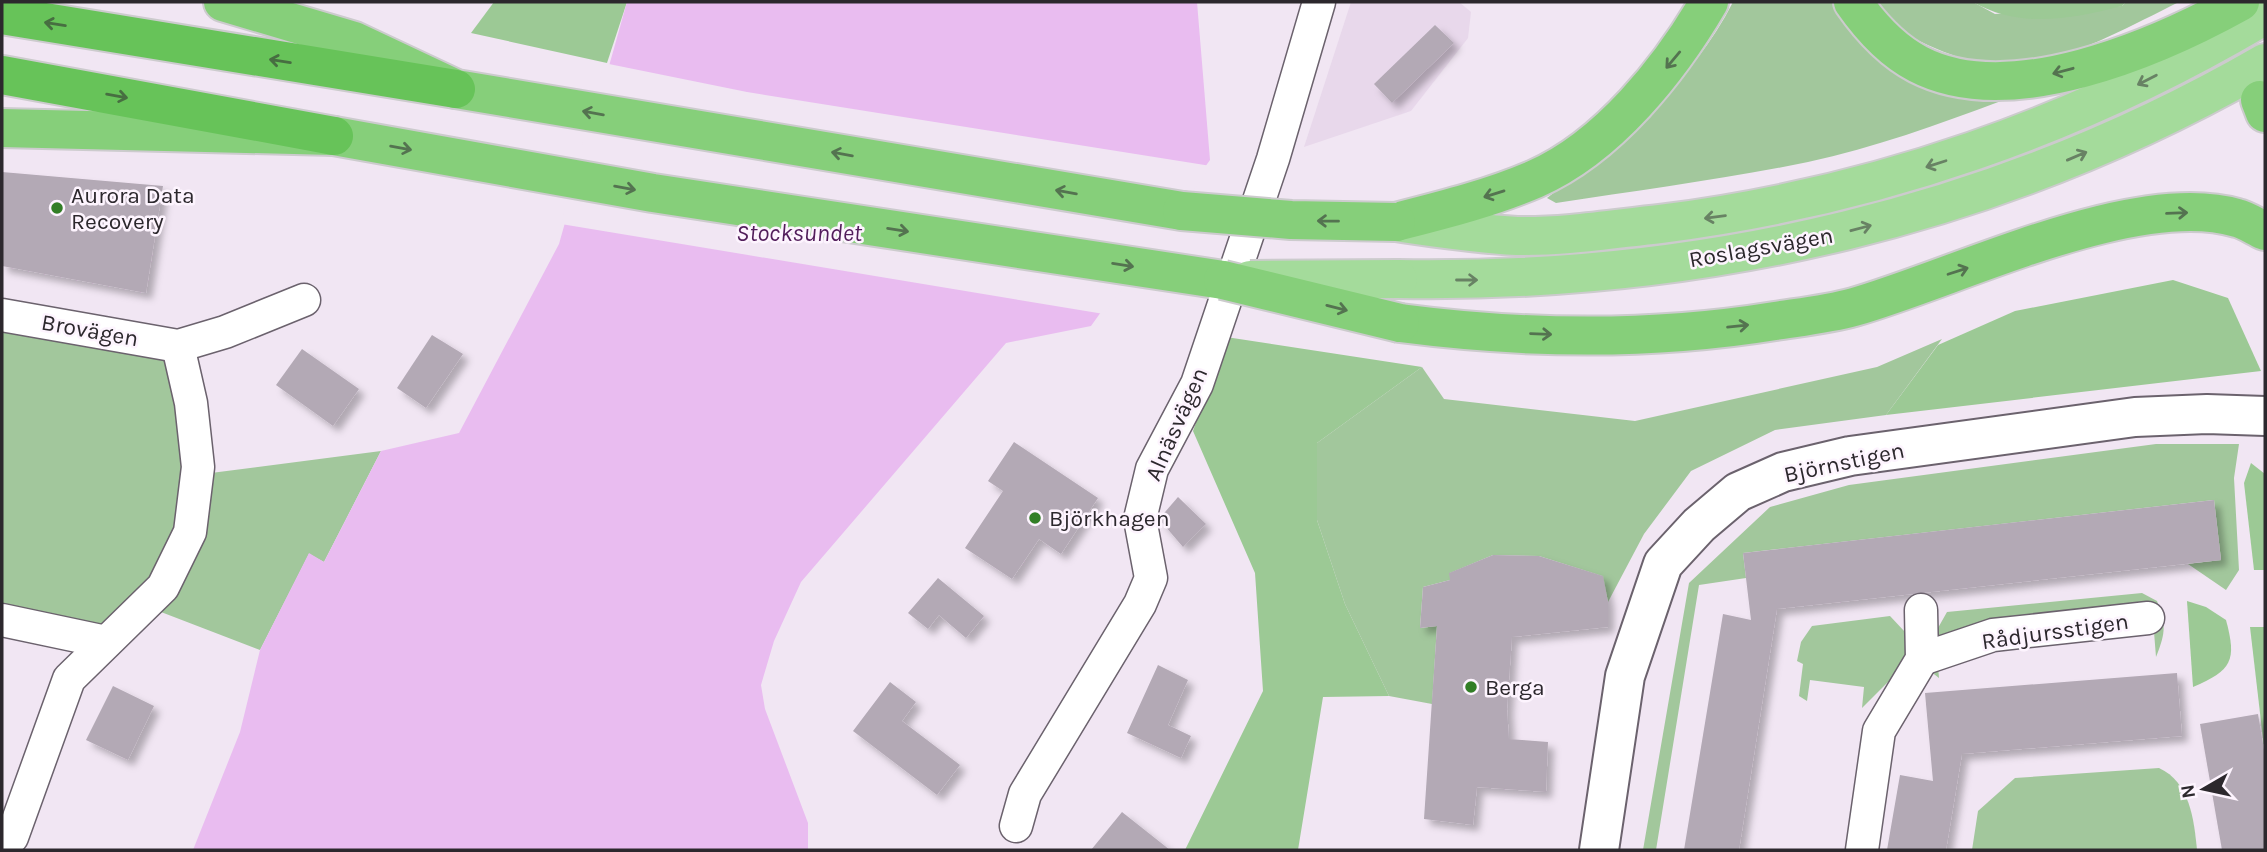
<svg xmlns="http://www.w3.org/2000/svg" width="2267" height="852" font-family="Karla,sans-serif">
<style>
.built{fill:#e8d8eb}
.green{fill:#a2c79c}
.forest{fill:#9cc995}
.water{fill:#e9bcf0}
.pier{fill:#f1e6f3}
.building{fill:#b3a9b5;filter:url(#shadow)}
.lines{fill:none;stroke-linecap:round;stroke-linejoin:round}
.minor-casing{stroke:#6b626d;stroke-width:35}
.tertiary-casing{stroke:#6b626d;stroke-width:42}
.primary-casing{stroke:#cccbcd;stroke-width:42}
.trunk-casing{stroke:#cccbcd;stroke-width:42}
.motorway-casing{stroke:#cccbcd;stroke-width:42}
.minor{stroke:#fff;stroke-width:32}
.tertiary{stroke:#fff;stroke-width:38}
.primary{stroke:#a4db9b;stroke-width:38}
.trunk{stroke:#86cf7a;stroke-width:38}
.motorway{stroke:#67c359;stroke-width:38}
.primary-bridge-casing{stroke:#cccbcd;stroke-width:42;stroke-linecap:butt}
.trunk-bridge-casing{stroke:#cccbcd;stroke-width:42;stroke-linecap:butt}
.primary-bridge{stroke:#a4db9b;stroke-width:38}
.trunk-bridge{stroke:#86cf7a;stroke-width:38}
.oneway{stroke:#476e41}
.oneway2{stroke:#547350}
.oneway3{stroke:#688264}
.poi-dot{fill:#327e26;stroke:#fdf4fe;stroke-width:2.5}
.labels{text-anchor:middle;stroke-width:5;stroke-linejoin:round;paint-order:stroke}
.poi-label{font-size:23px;fill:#2c282d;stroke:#fdf4fe;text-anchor:start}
.street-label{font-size:23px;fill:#2c282d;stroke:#fdf4fe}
.water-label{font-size:24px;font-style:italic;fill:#521d5b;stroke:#fdf4fe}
</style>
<defs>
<filter id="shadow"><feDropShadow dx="6" dy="6" stdDeviation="3.5" flood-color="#0004"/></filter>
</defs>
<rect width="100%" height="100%" fill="#f1e6f3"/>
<path class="built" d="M1351,2H1459L1471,12L1468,38L1411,111L1304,147Z"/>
<g class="green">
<path d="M1733,2H1837L1966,90L2001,101C1939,124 1874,148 1808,162C1725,179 1640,190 1556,203L1547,198C1617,146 1693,81 1733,2Z"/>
<path d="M1875,2H1973L1995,14L2122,6L2126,2H2179C2122,30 2060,67 1994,65C1976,64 1954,56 1937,49C1912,39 1890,25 1875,2Z"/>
<path d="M2,328L159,354L176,378L188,486L164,561L117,622L76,627L2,611Z"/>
<path d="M1942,339L1886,415L1775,430L1691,471L1644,534L1608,602L1602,576L1539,556L1493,555L1450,573V580L1423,587L1420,628L1437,626L1432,704L1389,696L1345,604L1317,520V443L1422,367L1444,399L1635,421L1877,367Z"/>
<path d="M2156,444H2239L2234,478L2239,570L2226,590L2188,564L2221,560L2214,500L1743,553L1746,578L1699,585L1656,850H1643L1689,583L1770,507L1849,485Z"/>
<path d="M381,451L324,562L309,554L260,650L161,612L194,549L211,473Z"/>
<path d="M2142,593L2157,601C2166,625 2166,632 2156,657L2154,632L1937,654L1939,678L1930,671L1934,635L1947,612Z"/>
<path d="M1890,616L1905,632L1914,656L1862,708L1864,687L1810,680L1807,701L1799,696L1803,664L1797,661L1801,642L1812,626Z"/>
<path d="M2159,768C2190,782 2194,820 2197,850H1972L1978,811L2015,778Z"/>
</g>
<g class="forest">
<path d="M494,2H627L607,63L471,33Z"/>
<path d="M1973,2H2126L2122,6C2071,19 2020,29 1973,2Z"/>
<path d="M2173,280L2228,298L2261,371L1886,415L1938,345L2015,311Z"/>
<path d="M1226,337L1422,367L1317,443V520L1345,604L1389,696L1323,697L1298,850H1185L1263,691L1255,573L1193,431Z"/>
<path d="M2251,463L2265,474V570H2254L2244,483Z"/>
<path d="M2187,601L2206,607L2226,620C2237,661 2232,670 2193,687Z"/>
<path d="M2250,627H2265V756Z"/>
</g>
<path class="water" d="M627,2H1197L1210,160L1091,326L1006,343L801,582L774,641L761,685L765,709L808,823V850H193L240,732L260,650L309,553L324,562L381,451L459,433L559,244Z"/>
<path class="pier" d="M604,63L747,92L1211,166L1104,314L561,224Z"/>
<g class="building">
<path d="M1435,25L1454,43L1392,103L1374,84Z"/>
<path d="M2,172L163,186L146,293L2,266Z"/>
<path d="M432,335L463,354L426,408L397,388Z"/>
<path d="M302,349L359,389L333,426L276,385Z"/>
<path d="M1014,442L1098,498L1061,554L1039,539L1012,579L965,548L1003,491L988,481Z"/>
<path d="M1178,497L1206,524L1183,547L1159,519Z"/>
<path d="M2214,500L2221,560L1777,609L1739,850H1684L1723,614L1751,620L1743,553Z"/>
<path d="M1493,555L1539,556L1603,576L1608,602V627L1512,637L1507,709L1509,739L1548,742L1546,792L1477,787L1473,825L1424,819L1437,626L1420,628L1423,587L1450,580L1449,573Z"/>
<path d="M938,578L984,616L966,638L939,615L928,629L908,613Z"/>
<path d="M1158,665L1188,680L1168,725L1191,736L1181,758L1127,733Z"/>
<path d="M2177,673L2182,736L1962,754L1946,850H1887L1900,775L1933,781L1925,693Z"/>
<path d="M890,682L916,702L902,721L960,765L937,795L853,731Z"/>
<path d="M113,686L154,706L128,760L86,740Z"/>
<path d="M2258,714L2265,756V850H2222L2200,724Z"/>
<path d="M1122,812L1170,850H1091Z"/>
</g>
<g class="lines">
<defs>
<g id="minor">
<path d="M2,315L178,346L225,332L304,300"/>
<path d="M2,620L106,642"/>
<path d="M1922,659L1993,635L2148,618"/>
<path d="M1016,826L1025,794L1140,604L1151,578L1140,519L1152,469L1197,384L1273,159L1319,2"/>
<path d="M12,837L69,679L163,587L190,532L198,467L191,403L178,346"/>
<path d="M1862,850L1879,731L1922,659L1921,610"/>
</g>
<path id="tertiary" d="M1599,850L1625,676L1663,564L1699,525L1738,492L1783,472L1850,456L2135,417L2207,414L2265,416"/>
<g id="primary">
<path d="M1396,222C1437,228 1476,234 1517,236C1564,237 1613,229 1660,224C1874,197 2079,126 2265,15"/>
<path d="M1398,279C1704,284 2000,216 2265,63"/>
</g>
<g id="trunk">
<path d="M223,2L354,41L456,89L1182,211"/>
<path d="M1853,2C1869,25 1891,50 1918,64C2010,112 2157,48 2240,2"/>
<path d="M2260,100L2265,113"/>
<path d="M2,128L334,136L653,193L1223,280"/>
<path d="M1396,222C1443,210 1491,198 1535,179C1608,147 1670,69 1709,2"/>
<path d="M1400,323C1523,339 1652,341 1775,321C1801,317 1829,314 1854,307C1956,278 2135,188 2237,218C2246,220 2256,227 2265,231"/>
</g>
<g id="motorway">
<path d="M2,15L456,89"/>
<path d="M2,75L334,136"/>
</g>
</defs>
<use href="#minor" class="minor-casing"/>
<use href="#tertiary" class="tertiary-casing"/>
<use href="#primary" class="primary-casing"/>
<use href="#trunk" class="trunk-casing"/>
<use href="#motorway" class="motorway-casing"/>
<use href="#minor" class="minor"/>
<use href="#tertiary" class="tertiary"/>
<use href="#primary" class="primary"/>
<use href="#trunk" class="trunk"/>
<use href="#motorway" class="motorway"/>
<defs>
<path id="primary-bridge" d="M1250,280L1398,279"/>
<g id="trunk-bridge">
<path d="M1182,211L1291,220L1396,222"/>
<path d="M1223,280L1400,323"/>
</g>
</defs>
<use href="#primary-bridge" class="primary-bridge-casing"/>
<use href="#trunk-bridge" class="trunk-bridge-casing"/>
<use href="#primary-bridge" class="primary-bridge"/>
<use href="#trunk-bridge" class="trunk-bridge"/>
</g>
<defs><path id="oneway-shaft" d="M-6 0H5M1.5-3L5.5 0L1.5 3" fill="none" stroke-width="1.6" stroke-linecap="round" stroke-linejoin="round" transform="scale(1.75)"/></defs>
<g class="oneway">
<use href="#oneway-shaft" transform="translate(55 24) rotate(-171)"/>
<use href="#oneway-shaft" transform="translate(280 61) rotate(-171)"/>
<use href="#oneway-shaft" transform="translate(117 96) rotate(10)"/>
</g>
<g class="oneway2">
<use href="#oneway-shaft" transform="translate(1673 60) rotate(130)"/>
<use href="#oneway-shaft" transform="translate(2063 71) rotate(165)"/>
<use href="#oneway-shaft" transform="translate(593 113) rotate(-170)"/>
<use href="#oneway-shaft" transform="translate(401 148) rotate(10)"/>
<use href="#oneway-shaft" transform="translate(842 154) rotate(-170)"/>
<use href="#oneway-shaft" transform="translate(625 188) rotate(10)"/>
<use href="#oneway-shaft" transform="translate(1066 192) rotate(-170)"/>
<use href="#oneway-shaft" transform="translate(1494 194) rotate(163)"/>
<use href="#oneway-shaft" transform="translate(2177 213) rotate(-2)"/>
<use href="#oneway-shaft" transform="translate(1328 221) rotate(-179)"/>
<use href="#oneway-shaft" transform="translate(898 230) rotate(9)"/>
<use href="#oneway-shaft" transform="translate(1123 265) rotate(9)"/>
<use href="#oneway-shaft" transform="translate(1958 271) rotate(-18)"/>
<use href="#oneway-shaft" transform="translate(1337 308) rotate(14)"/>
<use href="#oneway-shaft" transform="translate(1738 326) rotate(-6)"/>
<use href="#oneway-shaft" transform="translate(1541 334) rotate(2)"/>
</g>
<g class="oneway3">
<use href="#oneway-shaft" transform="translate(2147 80) rotate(153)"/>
<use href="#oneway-shaft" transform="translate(2077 156) rotate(-23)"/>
<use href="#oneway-shaft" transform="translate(1936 164) rotate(162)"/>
<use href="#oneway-shaft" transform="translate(1715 217) rotate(173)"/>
<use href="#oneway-shaft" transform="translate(1861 228) rotate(-15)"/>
<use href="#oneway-shaft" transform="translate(1467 280)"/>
</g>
<g class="poi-dot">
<circle cx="57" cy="208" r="7"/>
<circle cx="1035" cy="518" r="7"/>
<circle cx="1471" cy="687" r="7"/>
</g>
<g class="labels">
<g class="poi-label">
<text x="71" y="203">Aurora Data<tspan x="71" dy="26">Recovery</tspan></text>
<text x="1049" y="526">Björkhagen</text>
<text x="1485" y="695">Berga</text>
</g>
<g class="street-label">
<text transform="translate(1761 247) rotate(-10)" y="8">Roslagsvägen</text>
<text transform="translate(90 330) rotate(10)" y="8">Brovägen</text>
<text transform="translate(1176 424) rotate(-66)" y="8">Alnäsvägen</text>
<text transform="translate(1844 462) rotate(-12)" y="8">Björnstigen</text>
<text transform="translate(2055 631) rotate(-8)" y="8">Rådjursstigen</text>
</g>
<g class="water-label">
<text x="799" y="241">Stocksundet</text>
</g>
</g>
<rect width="2267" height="852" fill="none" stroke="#2c282d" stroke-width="7"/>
<g transform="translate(2204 789) rotate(261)" stroke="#fdf4fe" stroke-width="5" paint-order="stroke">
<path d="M0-5L12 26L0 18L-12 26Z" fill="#2c282d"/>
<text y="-10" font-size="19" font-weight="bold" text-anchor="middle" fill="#2c282d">N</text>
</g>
</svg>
